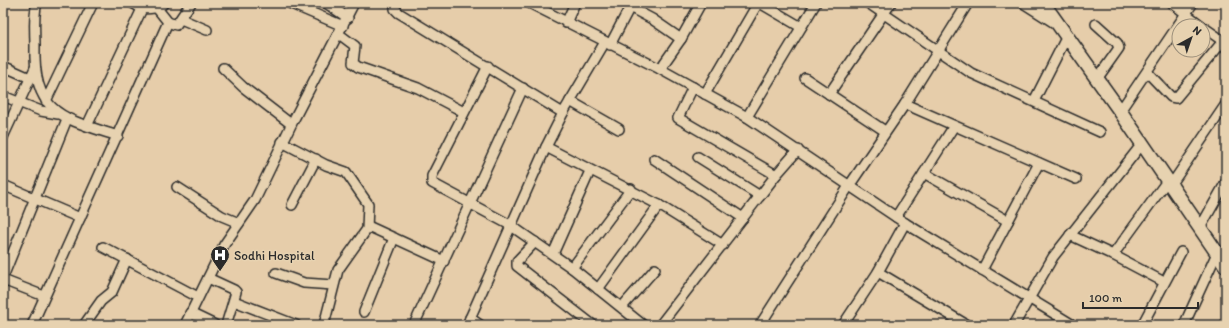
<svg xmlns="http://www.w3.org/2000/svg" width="1229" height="328" font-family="Itim,sans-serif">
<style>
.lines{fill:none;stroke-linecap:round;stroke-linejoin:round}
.street-casing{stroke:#2b2b2b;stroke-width:12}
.secondary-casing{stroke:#2b2b2b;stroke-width:16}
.street{stroke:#e7d2b0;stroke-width:9}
.secondary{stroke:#e7d2b0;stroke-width:13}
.labels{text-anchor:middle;stroke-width:3;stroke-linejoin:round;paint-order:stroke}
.poi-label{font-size:13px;fill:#2b2b2b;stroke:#e7d2b0;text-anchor:start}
</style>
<rect width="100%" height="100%" fill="#e6cdaa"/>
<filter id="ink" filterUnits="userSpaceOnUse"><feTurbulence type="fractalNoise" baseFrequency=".025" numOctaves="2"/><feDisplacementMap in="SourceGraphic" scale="8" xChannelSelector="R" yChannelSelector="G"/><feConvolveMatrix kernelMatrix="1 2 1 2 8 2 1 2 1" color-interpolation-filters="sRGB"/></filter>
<g filter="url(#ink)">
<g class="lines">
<defs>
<g id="street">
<path d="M37,3C33,16 35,33 35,46C33,114 62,118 118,136"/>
<path d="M132,3C135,4 139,7 141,8C148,10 160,8 164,3"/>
<path d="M289,3L343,26"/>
<path d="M326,3L348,18"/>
<path d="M395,3V9L399,13L563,113"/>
<path d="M529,3L660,69L747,117L905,223L1073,325"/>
<path d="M622,3L652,19L681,39"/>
<path d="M760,3L801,27"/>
<path d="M868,3L971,73L1100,132"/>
<path d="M1023,3L1056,24"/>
<path d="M1172,3L1202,26"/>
<path d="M156,7L168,22"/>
<path d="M181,19L207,30"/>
<path d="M566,23L575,3"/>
<path d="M1096,24L1117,43L1119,48L1097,79"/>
<path d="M1203,27L1226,43"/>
<path d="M339,34L355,46L353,63L358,67L418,88L464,112"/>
<path d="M610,45L632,3"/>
<path d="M3,66L30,78"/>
<path d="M488,66L432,176V183L510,225L572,268L643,325"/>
<path d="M223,68L243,87L291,124"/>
<path d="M660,69L681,39L701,3"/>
<path d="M1148,73L1171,97L1176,98L1223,41"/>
<path d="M805,78L885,131"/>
<path d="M693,87L678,118L776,175"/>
<path d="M705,94L758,3"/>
<path d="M829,94L891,3"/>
<path d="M3,96L41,111L58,114"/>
<path d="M46,101L93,3"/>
<path d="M570,101L619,129"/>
<path d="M1034,101L1067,36"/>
<path d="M905,104L1076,179"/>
<path d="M1120,111L1193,3"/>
<path d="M747,117L816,3"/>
<path d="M87,126L141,11V8"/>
<path d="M3,137L35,68"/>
<path d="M282,142L326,165L346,172L368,204L367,229L338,270L324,325"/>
<path d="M546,147L659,205L723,245"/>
<path d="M698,157L760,196"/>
<path d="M654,159L743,218"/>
<path d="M924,173L1008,221"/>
<path d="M3,185L80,218"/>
<path d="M1171,185L1226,104"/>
<path d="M177,187L222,216L239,223"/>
<path d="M292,205L316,159"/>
<path d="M896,217L954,126"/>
<path d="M368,226L444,261"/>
<path d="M1200,228L1226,182"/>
<path d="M1070,235L1113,255L1164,282"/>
<path d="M535,242L517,261V266L593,325"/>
<path d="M103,247L198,297"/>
<path d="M553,254L590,171"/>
<path d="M1113,255L1167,181"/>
<path d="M572,268L631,189"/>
<path d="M982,270L1039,163"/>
<path d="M878,272L967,325"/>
<path d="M276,273L304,283L333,285"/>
<path d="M3,277L67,119"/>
<path d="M208,278L234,290L236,292L226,325"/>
<path d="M3,280L44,296"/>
<path d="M598,289L659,205"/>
<path d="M234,301L296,325"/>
<path d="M622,307L655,269"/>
<path d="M364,312L394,238"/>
<path d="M190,313L215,325"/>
<path d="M470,318L480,325"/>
<path d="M32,325L168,22L176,25L191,3"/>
<path d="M84,325L101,301L112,292L127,259"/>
<path d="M185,325L224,245L255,200L293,121L354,3"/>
<path d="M414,325L523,88"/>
<path d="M467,325L546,147L563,113L605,42"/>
<path d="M660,325L776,175L798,150"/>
<path d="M760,325L849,186L905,104L968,3"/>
<path d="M843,325L878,272L905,223"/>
<path d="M1014,325L1053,257L1142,144"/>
<path d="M1142,325L1181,252"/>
<path d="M1184,325L1217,253"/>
</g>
<path id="secondary" d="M1043,3L1120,111L1226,266"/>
</defs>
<use href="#street" class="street-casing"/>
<use href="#secondary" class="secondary-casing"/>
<use href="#street" class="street"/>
<use href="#secondary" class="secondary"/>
</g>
</g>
<defs>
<symbol id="hospital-pin" viewBox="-11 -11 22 30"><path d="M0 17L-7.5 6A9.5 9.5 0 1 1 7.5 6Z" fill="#2b2b2b" stroke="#e7d2b0"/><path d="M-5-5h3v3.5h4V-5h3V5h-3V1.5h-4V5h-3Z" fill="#fff"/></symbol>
</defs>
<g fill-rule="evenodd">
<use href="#hospital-pin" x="209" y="244" width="22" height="30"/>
</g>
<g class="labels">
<g class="poi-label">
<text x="234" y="260">Sodhi Hospital</text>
</g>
</g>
<rect width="1229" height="328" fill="none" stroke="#e7d2b0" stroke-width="16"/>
<rect x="8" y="8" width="1213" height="312" fill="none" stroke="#2b2b2b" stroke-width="1.5" filter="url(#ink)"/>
<g transform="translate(1191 38) rotate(40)"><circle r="19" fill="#e7d2b0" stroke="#9c8f7b"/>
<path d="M0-3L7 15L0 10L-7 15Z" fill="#2b2b2b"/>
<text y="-6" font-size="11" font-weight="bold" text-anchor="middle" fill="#2b2b2b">N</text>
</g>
<path d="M1083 302v6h115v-6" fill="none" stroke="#2b2b2b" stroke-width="2"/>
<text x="1089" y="302" font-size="12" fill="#2b2b2b" stroke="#e7d2b0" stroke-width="3" paint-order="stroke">100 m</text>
</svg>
